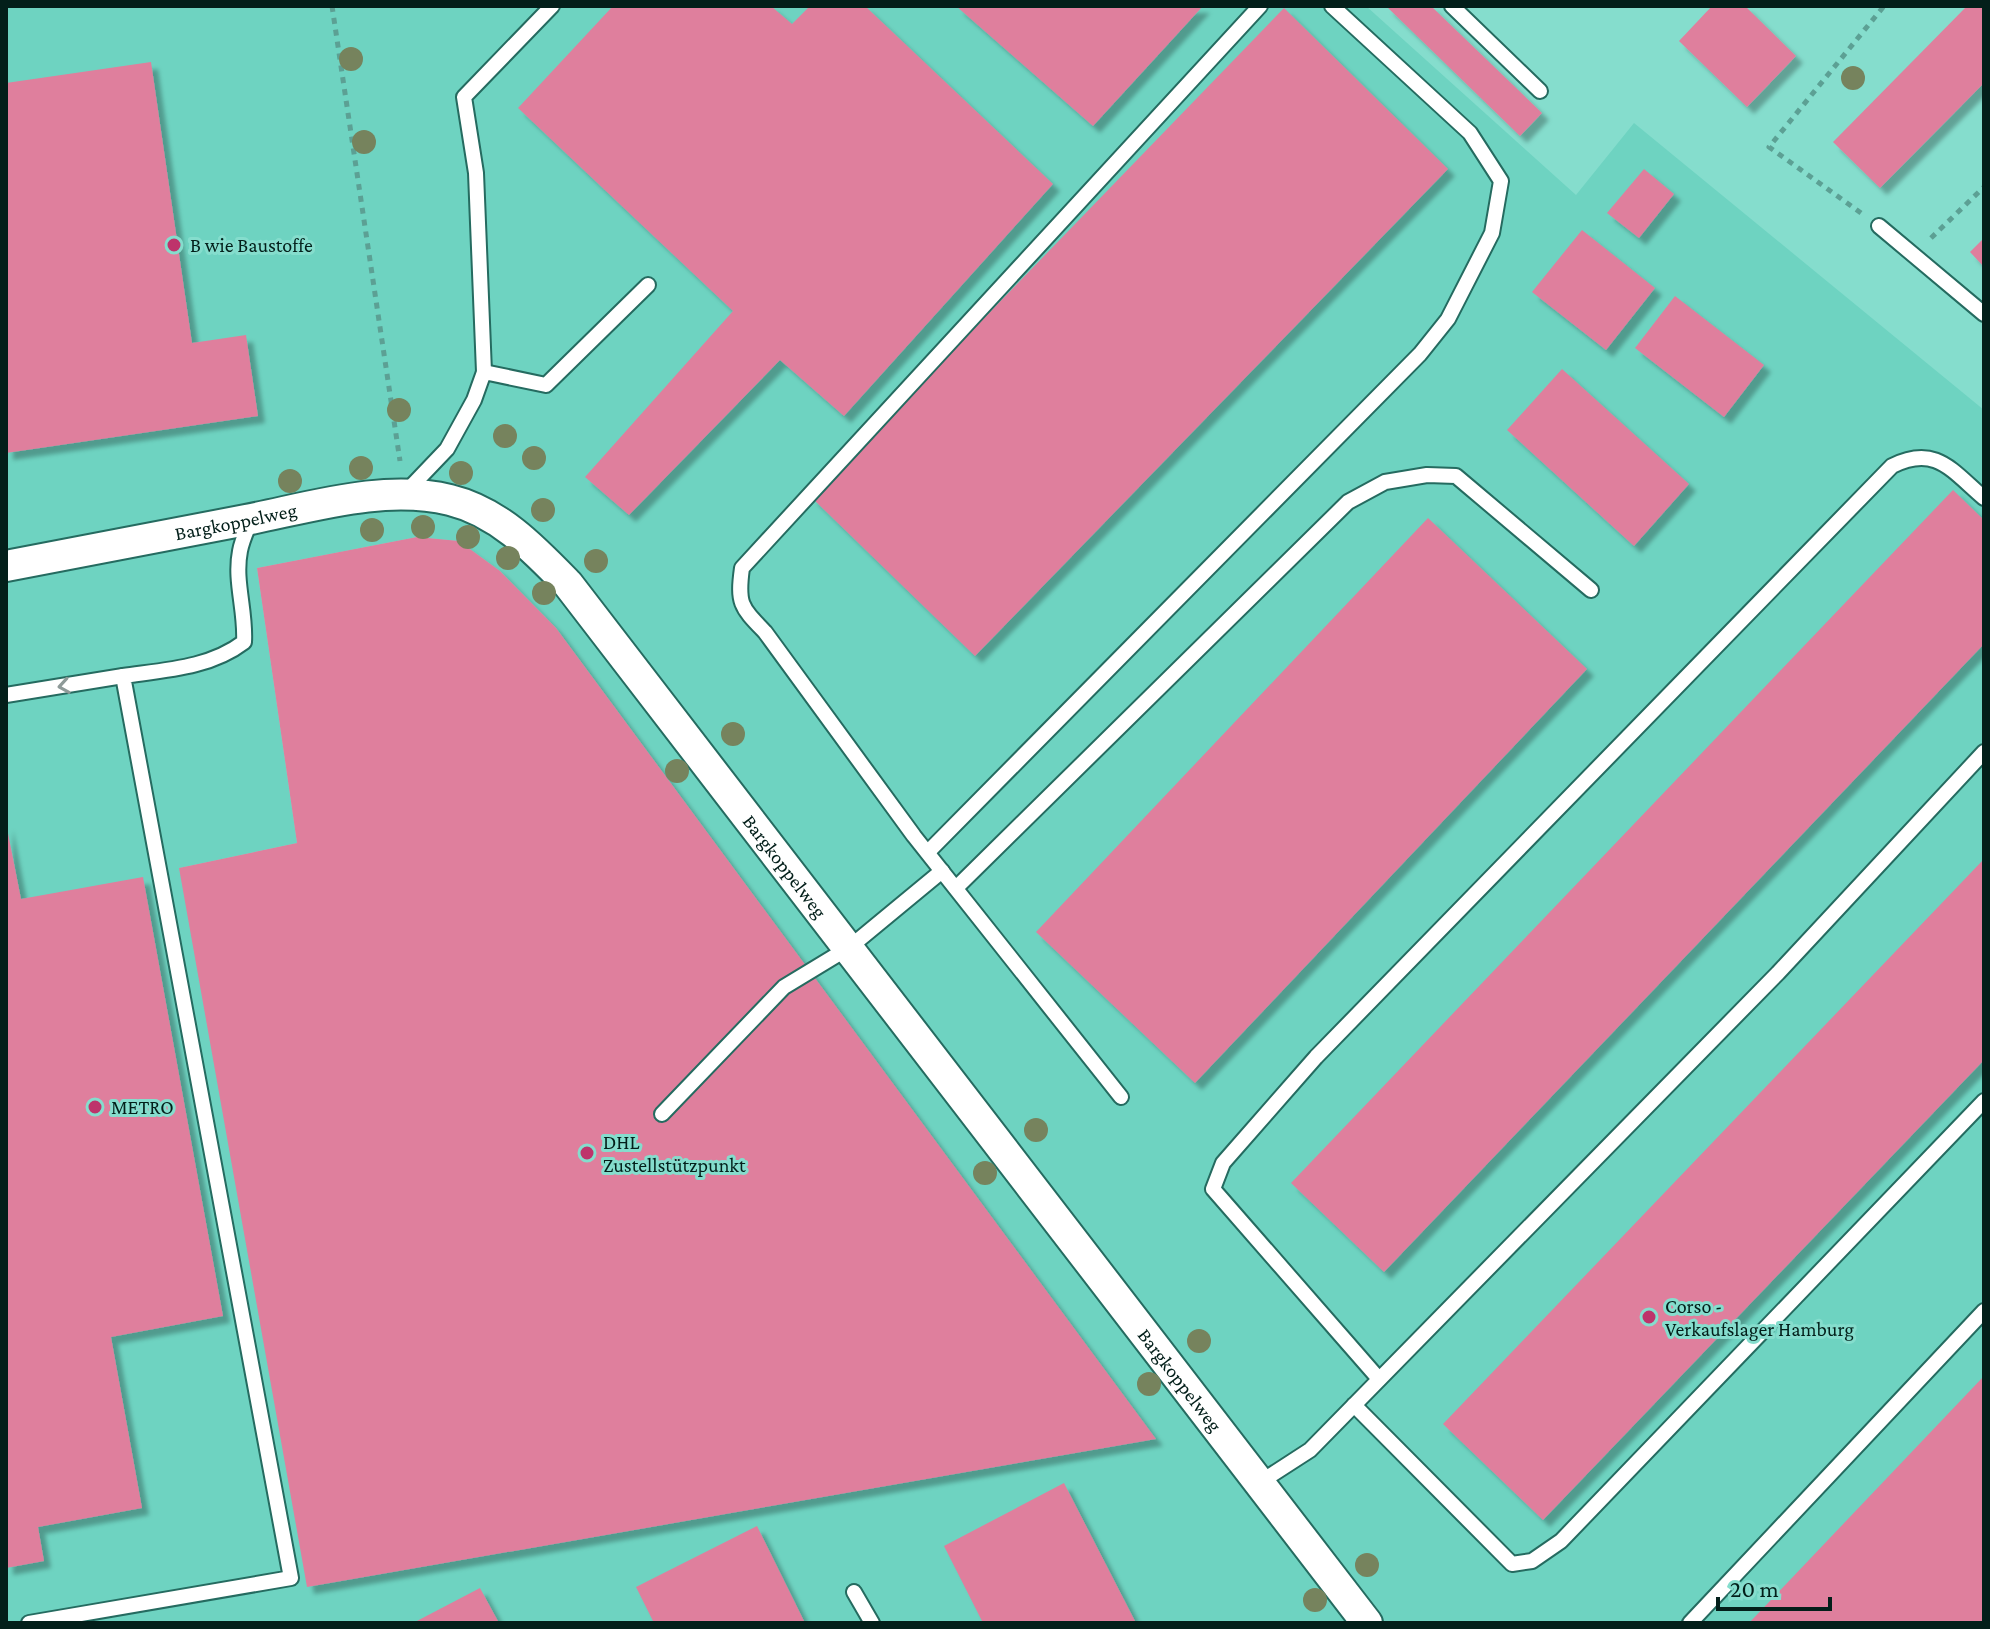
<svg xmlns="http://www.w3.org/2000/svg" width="1990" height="1629" font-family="'Crimson Pro',serif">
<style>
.built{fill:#6ed3c1;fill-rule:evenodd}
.building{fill:#df7f9d;filter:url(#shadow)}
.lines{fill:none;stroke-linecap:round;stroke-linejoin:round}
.service-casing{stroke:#256b60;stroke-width:18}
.minor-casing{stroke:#256b60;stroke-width:34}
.path{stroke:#5ca094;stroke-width:5;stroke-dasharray:6 6;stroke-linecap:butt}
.service{stroke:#fff;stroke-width:14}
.minor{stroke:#fff;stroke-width:30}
.tree{fill:#76835d}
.oneway{stroke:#8e9a98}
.poi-dot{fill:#be336b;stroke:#85ddcd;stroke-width:3}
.labels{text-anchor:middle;stroke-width:6;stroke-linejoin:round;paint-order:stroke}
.poi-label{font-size:20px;fill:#031f1a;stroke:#85ddcd;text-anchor:start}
.street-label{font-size:20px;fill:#031f1a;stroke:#85ddcd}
</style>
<defs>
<filter id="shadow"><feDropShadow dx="7" dy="7" stdDeviation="2" flood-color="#0004"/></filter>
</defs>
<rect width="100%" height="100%" fill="#85ddcd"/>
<path class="built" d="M6,6H1366L1576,195L1634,123L1984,410V1623H6ZM417,537L459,541L500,571L556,628L1155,1439L179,868L297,843L257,568Z"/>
<g class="building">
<path d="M613,6H771L792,24L810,6H865L1053,184L844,416L780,360L629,515L585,477L733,311L518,108Z"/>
<path d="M956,6H1203L1093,126Z"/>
<path d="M1386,6H1431L1542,113L1520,136Z"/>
<path d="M1712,6H1745L1796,56L1747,107L1679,41Z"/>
<path d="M1967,6H1984V83L1880,188L1833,142Z"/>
<path d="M1284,8L1448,169L975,656L811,497Z"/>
<path d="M151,62L192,343L246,335L258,416L6,453V83Z"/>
<path d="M1644,169L1674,194L1639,238L1607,213Z"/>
<path d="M1582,230L1655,288L1606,350L1532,292Z"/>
<path d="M1984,238V267L1970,252Z"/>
<path d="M1675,296L1764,365L1724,417L1635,348Z"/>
<path d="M1562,369L1689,484L1634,546L1507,430Z"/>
<path d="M1953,490L1984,520V644L1384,1272L1291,1183Z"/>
<path d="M1428,518L1587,669L1195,1083L1036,932Z"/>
<path d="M417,537L459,541L500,571L556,628L1156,1439L307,1587L179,868L297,843L257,568Z"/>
<path d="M6,823L21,899L143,877L223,1316L111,1337L142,1508L38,1527L44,1561L6,1568Z"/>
<path d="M1984,859V1060L1543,1520L1443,1424Z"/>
<path d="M1984,1376V1623H1749Z"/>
<path d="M1064,1483L1136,1623H983L944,1546Z"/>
<path d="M757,1526L805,1623H654L636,1587Z"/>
<path d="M480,1588L499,1623H413Z"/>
</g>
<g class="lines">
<defs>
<g id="service">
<path d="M1452,6L1540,91"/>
<path d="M1879,226L1984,314"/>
<path d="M484,372L476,173L464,97L552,6"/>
<path d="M405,493L447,449L474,400L484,372L546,385L648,285"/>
<path d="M6,695L123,676"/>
<path d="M928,852L1420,354L1448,319L1492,233L1501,181L1470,133L1332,6"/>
<path d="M956,888L1348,502L1385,482L1427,475L1456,476L1591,590"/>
<path d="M1121,1097L914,836L765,632C741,607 737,604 742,568L1260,6"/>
<path d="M662,1114L784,987L850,947L942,871"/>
<path d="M1379,1379L1213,1189L1223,1163L1316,1057L1892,466C1936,444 1952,471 1984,498"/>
<path d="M1354,1405L1512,1564L1532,1561L1561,1541L1984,1101"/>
<path d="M1259,1483L1310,1450L1778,973L1984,752"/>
<path d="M854,1592L872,1623"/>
<path d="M29,1623L291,1578L123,676C165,670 210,668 244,642C246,611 234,581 240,551C242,540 247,530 251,520"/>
<path d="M1690,1623L1984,1311"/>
</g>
<g id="minor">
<path id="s1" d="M6,566C86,551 166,535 246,520C312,507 384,484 450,500C499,512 534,549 568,584L1367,1623"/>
</g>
</defs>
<use href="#service" class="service-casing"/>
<use href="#minor" class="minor-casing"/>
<g class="path">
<path d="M332,6L400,461"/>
<path d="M1861,213L1769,147L1884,6"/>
<path d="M1931,238L1984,187"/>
</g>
<use href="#service" class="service"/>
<use href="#minor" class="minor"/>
</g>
<g class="tree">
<circle cx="351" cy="59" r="12"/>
<circle cx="1853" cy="78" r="12"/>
<circle cx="364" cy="142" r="12"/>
<circle cx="399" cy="410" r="12"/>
<circle cx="505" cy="436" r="12"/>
<circle cx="534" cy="458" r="12"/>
<circle cx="361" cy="468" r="12"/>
<circle cx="461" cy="473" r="12"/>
<circle cx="290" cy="481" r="12"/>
<circle cx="543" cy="510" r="12"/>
<circle cx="423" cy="527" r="12"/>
<circle cx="372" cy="530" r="12"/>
<circle cx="468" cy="537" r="12"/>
<circle cx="508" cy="558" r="12"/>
<circle cx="596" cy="561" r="12"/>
<circle cx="544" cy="593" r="12"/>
<circle cx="733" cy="734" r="12"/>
<circle cx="677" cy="771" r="12"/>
<circle cx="1036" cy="1130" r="12"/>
<circle cx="985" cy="1173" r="12"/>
<circle cx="1199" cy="1341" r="12"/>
<circle cx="1149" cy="1384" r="12"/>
<circle cx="1367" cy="1565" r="12"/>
<circle cx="1315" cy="1600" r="12"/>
</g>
<defs><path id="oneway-chevron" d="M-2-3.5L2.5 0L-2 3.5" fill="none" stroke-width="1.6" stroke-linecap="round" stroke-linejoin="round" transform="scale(2)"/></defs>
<use class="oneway" href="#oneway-chevron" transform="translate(64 686) rotate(171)"/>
<g class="poi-dot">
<circle cx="174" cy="245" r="8"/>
<circle cx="95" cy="1107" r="8"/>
<circle cx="587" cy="1153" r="8"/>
<circle cx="1649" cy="1317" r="8"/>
</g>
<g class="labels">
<g class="poi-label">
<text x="190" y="252">B wie Baustoffe</text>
<text x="111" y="1114">METRO</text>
<text x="603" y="1149">DHL<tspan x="603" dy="23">Zustellstützpunkt</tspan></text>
<text x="1665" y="1313">Corso -<tspan x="1665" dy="23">Verkaufslager Hamburg</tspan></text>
</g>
<g class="street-label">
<text dy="7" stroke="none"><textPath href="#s1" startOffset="234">Bargkoppelweg</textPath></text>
<text dy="7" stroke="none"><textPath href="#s1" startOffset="954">Bargkoppelweg</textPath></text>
<text dy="7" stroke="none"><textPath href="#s1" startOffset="1602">Bargkoppelweg</textPath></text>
</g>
</g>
<rect width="1990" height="1629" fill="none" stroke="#031f1a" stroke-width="16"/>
<path d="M1718 1597v12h112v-12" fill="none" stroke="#031f1a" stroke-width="4"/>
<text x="1730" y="1597" font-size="24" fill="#031f1a" stroke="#85ddcd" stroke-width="6" paint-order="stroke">20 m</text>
</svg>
